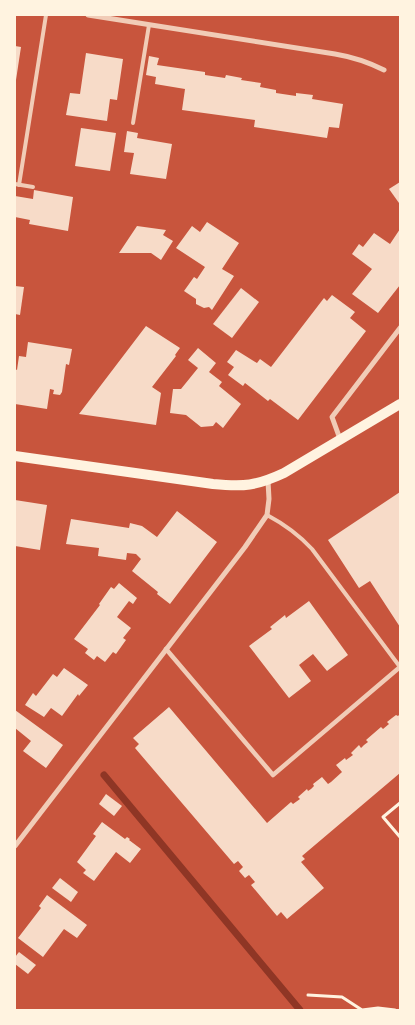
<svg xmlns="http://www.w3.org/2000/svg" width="415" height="1025" font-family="'PT Sans Narrow',sans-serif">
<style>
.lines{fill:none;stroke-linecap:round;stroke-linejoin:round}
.stream{stroke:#8f3625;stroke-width:7}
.building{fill:#f7dbc8}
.path{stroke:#fff3e0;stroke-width:3}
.service{stroke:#f1ccb7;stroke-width:4}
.pedestrian{stroke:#f1ccb7;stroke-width:4.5}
.minor{stroke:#f1ccb7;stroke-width:5}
.secondary{stroke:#fff3e0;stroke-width:10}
</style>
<rect width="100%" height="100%" fill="#c8553d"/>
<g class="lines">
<path class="stream" d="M104,775L300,1010"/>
</g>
<g class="building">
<path d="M15,46L21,47L16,80H15Z"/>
<path d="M86,53L123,59L117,100L110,99L107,121L66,115L70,93L80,94Z"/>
<path d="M149,56L159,58L157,65L205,72V75L225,78L226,75L242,78L241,80L261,83L260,87L276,90V93L296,96V93L313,95L312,99L343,104L339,128L329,127L327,138L254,127L255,120L182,110L185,89L155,84L156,77L146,75Z"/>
<path d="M81,128L116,133L110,171L75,166Z"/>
<path d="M127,131L138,133L137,138L172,144L166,179L130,174L134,153L124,152Z"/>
<path d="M400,182V202L399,203L389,189Z"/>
<path d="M34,190L73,197L68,231L29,224L30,220L15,217V196L33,199Z"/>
<path d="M207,222L239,243L222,269L234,276L212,310L209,307L204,308L196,304V299L184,291L194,277L197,279L205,267L176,248L192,226L200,232Z"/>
<path d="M137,226L166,230L163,235L173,241L161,260L151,253H119Z"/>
<path d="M400,229V285L378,313L352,294L372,269L352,254L359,244L363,247L374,233L390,244Z"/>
<path d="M15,286L24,287L20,315L15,314Z"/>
<path d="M241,288L259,302L232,338L213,324Z"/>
<path d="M332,295L355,312L350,318L366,331L298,420L270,399L268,401L245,383L243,386L228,375L234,367L227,362L236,350L257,363L260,359L271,367L324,298L327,301Z"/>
<path d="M146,326L180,348L175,355L176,356L152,387L161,393L156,425L79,414Z"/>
<path d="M28,342L72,349L69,365L66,364L62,392L60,395L53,394L54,390L50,389L47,409L15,404V369L17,370L19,356L26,357Z"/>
<path d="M198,348L216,363L209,372L222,382L219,386L241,404L223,428L216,422L213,426L201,427L186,415L170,413L173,389H181L198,368L188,360Z"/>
<path d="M400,492V627L370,581L359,588L328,540Z"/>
<path d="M15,500L47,505L40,550L15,546Z"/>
<path d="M177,511L217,542L170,604L157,594L158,592L132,571L141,559L136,554L127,553L126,560L98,556L99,548L66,544L71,519L129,528L130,523L142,526L157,537Z"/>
<path d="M119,583L137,598L133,604L129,601L117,617L131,628L123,638L126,640L116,654L113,652L105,662L97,656L94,660L85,653L88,649L74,639L100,605L99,604L111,587L114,589Z"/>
<path d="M309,601L348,655L327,671L313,654L299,665L311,681L289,698L249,646L272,629L270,627L285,615L286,618Z"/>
<path d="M64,668L88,685L79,696L78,694L62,716L51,708L44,717L25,705L33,693L36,696L53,674L57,677Z"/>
<path d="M169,707L267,823L291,802L293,804L300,799L298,797L307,789L308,791L311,789L314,786L313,784L322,777L328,784L331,782L342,772L336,765L345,758L346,760L353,755L351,753L359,745L361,748L364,745L368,742L366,740L381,727L383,729L389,724L387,722L392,718L396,715L398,716L400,714V773L302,856L305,859L301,862L324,888L287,919L281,912L277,916L251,885L255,882L249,875L245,878L239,871L243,867L238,861L234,864L135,748L139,744L133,738Z"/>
<path d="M15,710L63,745L46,768L23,751L31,741L15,728Z"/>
<path d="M106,794L122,806L114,816L99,804Z"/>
<path d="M102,822L125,839L127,837L130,839L129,840L141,849L130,863L116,852L94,881L83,873L86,870L77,862L96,836L93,834Z"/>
<path d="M60,878L78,892L71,902L52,888Z"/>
<path d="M47,895L87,925L77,938L64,929L43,957L18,938L41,908L39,906Z"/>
<path d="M19,952L36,965L28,974L15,964V957Z"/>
</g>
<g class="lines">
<g class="path">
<path d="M400,803L383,817L400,837"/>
<path d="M308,995L342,997L362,1010L378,1008L395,1010"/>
</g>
<g class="service">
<path d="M133,123L149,25"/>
<path d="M15,184L33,187"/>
<path d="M19,185L46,15"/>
<path d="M267,515C284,524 299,535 312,549L400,667"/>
</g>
<path class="pedestrian" d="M166,649L273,775L400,667"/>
<g class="minor">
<path d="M88,15L335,54C353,57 368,62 384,70"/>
<path d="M340,439L332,417L400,328"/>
<path d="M15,846L245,547L267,515L269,499L268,481"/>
</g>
<path class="secondary" d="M15,456L213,484C244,487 256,486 284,473L400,404"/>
</g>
<rect width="415" height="1025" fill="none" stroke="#fff3e0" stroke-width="32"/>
</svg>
